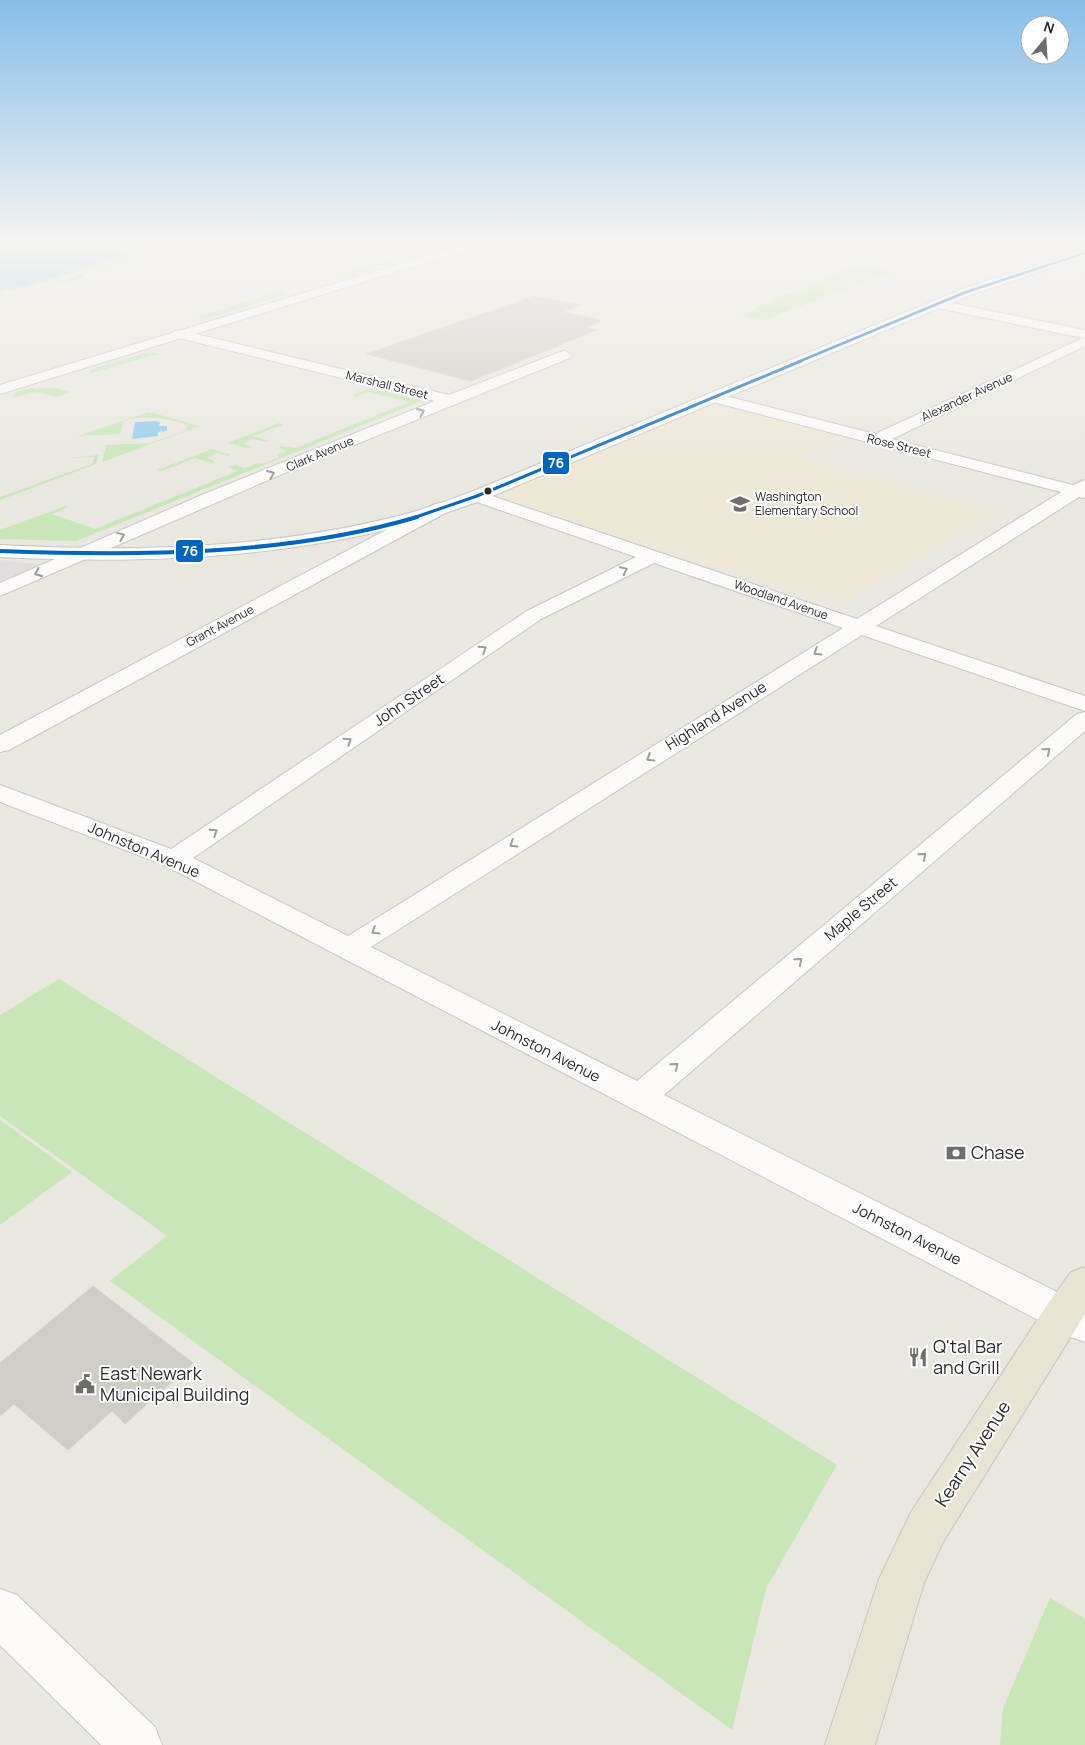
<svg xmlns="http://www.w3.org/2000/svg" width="1085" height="1745" font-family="Manrope,sans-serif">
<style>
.industrial{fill:#e1dedf}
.education{fill:#ede7d5}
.green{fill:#c8e6b8}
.water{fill:#93ceec}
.building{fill:#cfcdc7;stroke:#d5d2cd}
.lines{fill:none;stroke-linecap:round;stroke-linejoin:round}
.street-casing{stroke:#c7c6c5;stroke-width:2}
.secondary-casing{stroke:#c7c6c5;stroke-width:2}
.primary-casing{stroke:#c5c4c1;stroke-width:2}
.street{fill:#fcfbfa;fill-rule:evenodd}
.secondary{fill:#fcfbfa;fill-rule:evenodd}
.primary{fill:#e7e4d3;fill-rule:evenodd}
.bus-1-far2-casing{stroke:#fff;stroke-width:4.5}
.bus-1-far1-casing{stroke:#fff;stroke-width:5}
.bus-1-casing{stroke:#fff;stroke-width:7}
.bus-1-far2{stroke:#0065bd;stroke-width:2.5}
.bus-1-far1{stroke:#0065bd;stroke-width:3}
.bus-1{stroke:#0065bd;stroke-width:4}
.oneway{stroke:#9e9d9d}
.bus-dot{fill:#2b2b2b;stroke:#fff;stroke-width:2}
.labels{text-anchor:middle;stroke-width:4;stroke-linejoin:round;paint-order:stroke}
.far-street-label{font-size:12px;fill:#2b2b2b;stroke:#fff}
.far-poi-label{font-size:12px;fill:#2b2b2b;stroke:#fff;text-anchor:start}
.street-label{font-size:15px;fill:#2b2b2b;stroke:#fff}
.near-poi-label{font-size:18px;fill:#2b2b2b;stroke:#fff;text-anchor:start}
.near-street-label{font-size:18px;fill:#2b2b2b;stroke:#fff}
.line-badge{stroke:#fff;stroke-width:2}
.badge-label{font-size:14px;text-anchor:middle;font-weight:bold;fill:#fff}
</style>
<rect width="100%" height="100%" fill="#eae7e0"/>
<path class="industrial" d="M0,560L44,565L0,589Z"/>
<path class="education" d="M711,399L845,434L799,457L997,512L840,604L486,496Z"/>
<g class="green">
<path d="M173,241H180L48,282L0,293V290L35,283Z"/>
<path d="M188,241H213L84,274L86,275L84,276L86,277L30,291L140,254Z"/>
<path d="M408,254L417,255L347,277L338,275Z"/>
<path d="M855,265L892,272L764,320L740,316L788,293L798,291Z"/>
<path d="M278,292L288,294L205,319L195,317Z"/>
<path d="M144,353H160L89,374L90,370Z"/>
<path d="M32,388H55L70,392L56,397L36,392L13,398L14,393Z"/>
<path d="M371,388L422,401L76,541L0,539V530L65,506L69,507L52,514L95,529L238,471L227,467L235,465L245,468L258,463L262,464L280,457L276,455L287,451L279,448L280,446L296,448L409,402L368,392L356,397L352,395Z"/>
<path d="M149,412L200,426L102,462L106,445L150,443L187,430V425C165,418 147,414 124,421L120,434L77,436Z"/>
<path d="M279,423L283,425L253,436L269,441L267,442L253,439L243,443L252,447L246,448L228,443Z"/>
<path d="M213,449L231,455L227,456L217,453L207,458L215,461L212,463L195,458L162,471L157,470Z"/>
<path d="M99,455L96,464L0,500V497L92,464L95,457L68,458Z"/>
<path d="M59,979L837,1465L766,1589L732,1730L110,1281L167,1236L0,1116V1015Z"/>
<path d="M0,1120L72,1172L0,1225Z"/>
<path d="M1050,1598L1085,1619V1745H1000L1003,1708Z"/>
</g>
<g class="water">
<path d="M0,241H173L35,283L0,290Z"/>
<path d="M156,421L160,423L159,426H167V431L158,432V436L132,439L135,422Z"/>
</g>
<g class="building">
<path d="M534,296L581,305L563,312L602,320L586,328L597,330L471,381L366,354Z"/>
<path d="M93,1286L193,1363L125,1424L112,1411L68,1450L14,1404L0,1416V1363Z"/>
</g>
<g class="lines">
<defs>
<g id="street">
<path d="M937,300L1085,330V346L892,439L1073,485L1085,480V498L1079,497L876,626L1085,696V711L862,635L371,947L637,1081L1077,714L1085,712V731L664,1095L1085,1306V1342L1071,1337L164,865L0,802V785L171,849L527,611L636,557L471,500L468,496L471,492L477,491L857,619L1061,492L709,401L706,398L709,395L714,393L875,434L1083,338L933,307L931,304ZM654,563L843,628L348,936L193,858L541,619Z"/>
<path d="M180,330L449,395L560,352L565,351L572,355L570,358L287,472L0,596V583L204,494L435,401L175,337L173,334L175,331Z"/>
<path d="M441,503L447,504L450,508L447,512L9,750L0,752V735L435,504Z"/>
<path d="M0,1589L17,1595L155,1727L162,1745H101L0,1645Z"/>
</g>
<g id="secondary">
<path d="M475,241H491L490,243L0,394V385Z"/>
<path d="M1085,250V257L970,295L483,500C459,508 436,517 411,524C277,559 138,564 0,557V545C134,552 271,549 402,515C426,509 448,500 471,492L962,289Z"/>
</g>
<path id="primary" d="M1085,1267V1314L943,1542L924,1583L875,1745H825L879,1579L911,1512L1049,1302L1071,1272Z"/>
</defs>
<use href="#street" class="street-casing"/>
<use href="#secondary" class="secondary-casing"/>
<use href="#primary" class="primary-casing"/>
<use href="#street" class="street"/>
<use href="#secondary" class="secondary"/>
<use href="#primary" class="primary"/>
<defs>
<path id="bus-1-far2" d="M798,362L966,292L1085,253"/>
<path id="bus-1-far1" d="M413,518L477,496L801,361"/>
<path id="bus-1" d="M0,551C136,556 286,556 417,517"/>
</defs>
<use href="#bus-1-far2" class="bus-1-far2-casing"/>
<use href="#bus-1-far1" class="bus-1-far1-casing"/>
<use href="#bus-1" class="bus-1-casing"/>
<use href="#bus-1-far2" class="bus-1-far2"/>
<use href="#bus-1-far1" class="bus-1-far1"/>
<use href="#bus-1" class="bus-1"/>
</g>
<defs><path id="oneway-chevron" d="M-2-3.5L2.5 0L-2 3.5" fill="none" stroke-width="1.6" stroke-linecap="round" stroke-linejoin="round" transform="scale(1.25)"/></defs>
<g class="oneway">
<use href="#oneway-chevron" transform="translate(421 412) rotate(-23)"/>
<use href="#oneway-chevron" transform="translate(271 474) rotate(-23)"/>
<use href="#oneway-chevron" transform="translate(121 536) rotate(-22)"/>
<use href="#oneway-chevron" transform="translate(624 570) rotate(-26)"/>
<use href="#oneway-chevron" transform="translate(38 573) rotate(156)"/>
<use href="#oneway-chevron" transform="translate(483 649) rotate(-34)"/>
<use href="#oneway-chevron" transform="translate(817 652) rotate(148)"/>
<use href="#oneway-chevron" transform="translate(348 741) rotate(-34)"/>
<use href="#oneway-chevron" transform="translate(1047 751) rotate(-40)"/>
<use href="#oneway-chevron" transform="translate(650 758) rotate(148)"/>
<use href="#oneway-chevron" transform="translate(214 832) rotate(-34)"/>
<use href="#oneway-chevron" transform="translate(513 844) rotate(148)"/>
<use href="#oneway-chevron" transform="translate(923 856) rotate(-40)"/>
<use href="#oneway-chevron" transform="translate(375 931) rotate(148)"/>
<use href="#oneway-chevron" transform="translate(799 961) rotate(-40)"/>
<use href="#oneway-chevron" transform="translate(675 1066) rotate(-40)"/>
</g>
<linearGradient id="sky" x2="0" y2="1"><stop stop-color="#86beea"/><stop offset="0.5" stop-color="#f6f4f1"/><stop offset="1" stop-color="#f6f4f1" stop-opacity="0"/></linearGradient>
<rect width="1085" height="485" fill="url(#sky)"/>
<defs>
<symbol id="school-bare" viewBox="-9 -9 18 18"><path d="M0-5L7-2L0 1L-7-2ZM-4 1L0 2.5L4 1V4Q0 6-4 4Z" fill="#6e6d6a" stroke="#fff" stroke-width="2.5" paint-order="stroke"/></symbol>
<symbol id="bank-bare" viewBox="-9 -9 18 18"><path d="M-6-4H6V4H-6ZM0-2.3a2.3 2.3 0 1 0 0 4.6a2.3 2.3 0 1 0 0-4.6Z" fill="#6e6d6a" stroke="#fff" stroke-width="2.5" paint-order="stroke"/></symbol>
<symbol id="restaurant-bare" viewBox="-9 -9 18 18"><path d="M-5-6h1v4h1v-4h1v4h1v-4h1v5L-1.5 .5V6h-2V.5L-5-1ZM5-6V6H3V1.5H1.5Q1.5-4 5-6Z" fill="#6e6d6a" stroke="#fff" stroke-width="2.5" paint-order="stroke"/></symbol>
<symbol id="civic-bare" viewBox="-9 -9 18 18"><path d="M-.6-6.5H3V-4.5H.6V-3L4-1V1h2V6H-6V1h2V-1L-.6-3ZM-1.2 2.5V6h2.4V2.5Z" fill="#6e6d6a" stroke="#fff" stroke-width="2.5" paint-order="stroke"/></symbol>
</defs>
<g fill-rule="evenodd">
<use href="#school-bare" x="726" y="490" width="28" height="28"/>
<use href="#bank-bare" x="942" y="1139" width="28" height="28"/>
<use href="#restaurant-bare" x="904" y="1343" width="28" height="28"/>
<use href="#civic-bare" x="71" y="1370" width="28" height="28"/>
</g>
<circle class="bus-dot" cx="488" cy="491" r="4.5"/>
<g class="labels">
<g class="far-street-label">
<text transform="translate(387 385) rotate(14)" y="4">Marshall Street</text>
<text transform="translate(967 397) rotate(-25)" y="4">Alexander Avenue</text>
<text transform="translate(899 446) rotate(14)" y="4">Rose Street</text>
<text transform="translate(320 454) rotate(-23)" y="4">Clark Avenue</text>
<text transform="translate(781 600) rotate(19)" y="4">Woodland Avenue</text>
<text transform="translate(220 626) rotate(-28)" y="4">Grant Avenue</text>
</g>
<g class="far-poi-label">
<text x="755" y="501">Washington<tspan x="755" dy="14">Elementary School</tspan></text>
</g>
<g class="street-label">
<text transform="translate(409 700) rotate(-34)" y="5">John Street</text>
<text transform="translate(716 716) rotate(-32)" y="5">Highland Avenue</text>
<text transform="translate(144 850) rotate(23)" y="5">Johnston Avenue</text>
<text transform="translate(861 909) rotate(-40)" y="5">Maple Street</text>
<text transform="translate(546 1051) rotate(27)" y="5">Johnston Avenue</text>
<text transform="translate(907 1234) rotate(27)" y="5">Johnston Avenue</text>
</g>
<g class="near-poi-label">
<text x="971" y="1159">Chase</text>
<text x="933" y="1353">Q'tal Bar<tspan x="933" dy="21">and Grill</tspan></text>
<text x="100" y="1380">East Newark<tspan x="100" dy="21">Municipal Building</tspan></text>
</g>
<g class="near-street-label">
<text transform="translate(973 1454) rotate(-57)" y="6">Kearny Avenue</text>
</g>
</g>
<g class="line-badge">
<rect x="542" y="451" width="28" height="24" rx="5" fill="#0065bd"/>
<rect x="175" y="539" width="29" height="24" rx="5" fill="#0065bd"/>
</g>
<g class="badge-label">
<text x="556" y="468">76</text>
<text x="190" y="556">76</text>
</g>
<g transform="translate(1045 40) rotate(18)"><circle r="24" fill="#ffffff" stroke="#aaaaaa"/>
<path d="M0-4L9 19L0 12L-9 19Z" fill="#6e6d6a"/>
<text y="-8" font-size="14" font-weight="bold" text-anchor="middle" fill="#2b2b2b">N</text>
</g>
</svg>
